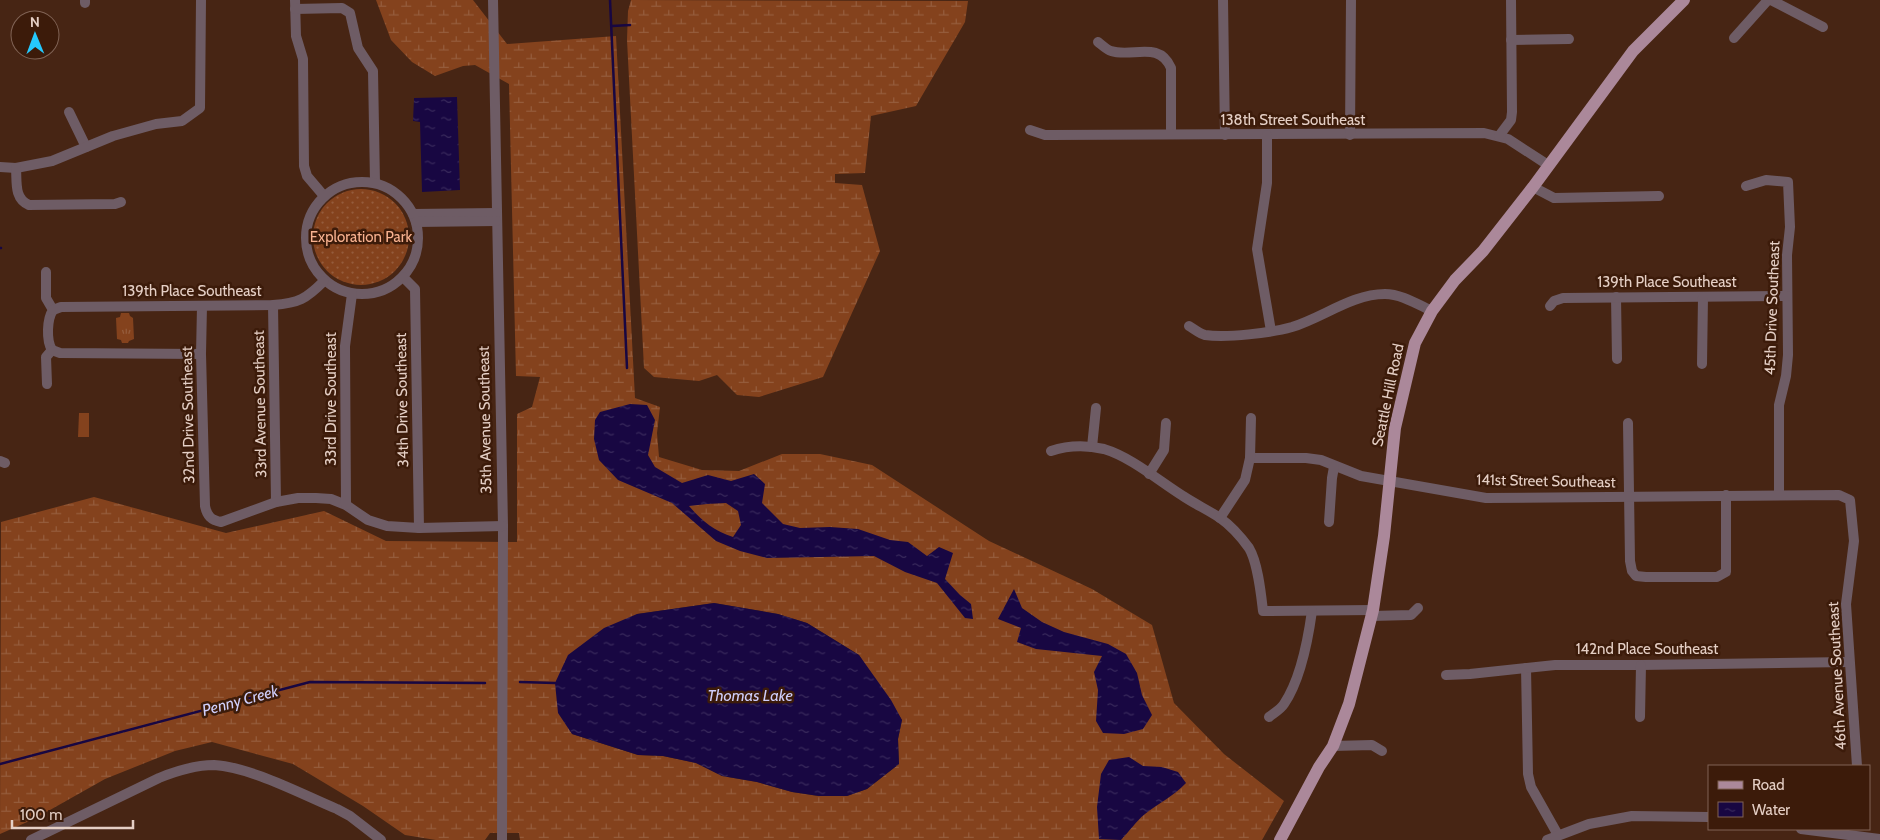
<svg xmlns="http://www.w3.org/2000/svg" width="1880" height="840" font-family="Cabin,sans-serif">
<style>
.grass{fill:url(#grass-tufts)}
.wetland{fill:url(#wetland-marsh);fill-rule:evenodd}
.park{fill:url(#park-dots)}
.pitch{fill:#84421d}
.water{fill:url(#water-ripples);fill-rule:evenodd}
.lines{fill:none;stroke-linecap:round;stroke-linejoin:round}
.stream{stroke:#180742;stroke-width:2.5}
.minor{stroke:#6e5c65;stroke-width:10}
.major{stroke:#ab889a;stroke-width:12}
.labels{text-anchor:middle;stroke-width:5;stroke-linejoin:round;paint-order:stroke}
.street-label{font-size:15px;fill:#e5cfc5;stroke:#3c1b0a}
.park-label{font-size:15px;fill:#f9b290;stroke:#3c1b0a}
.water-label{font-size:16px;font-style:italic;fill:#cfcefb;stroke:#3c1b0a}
</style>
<defs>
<pattern id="grass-tufts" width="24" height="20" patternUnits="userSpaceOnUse" patternTransform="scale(1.25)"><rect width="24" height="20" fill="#84421d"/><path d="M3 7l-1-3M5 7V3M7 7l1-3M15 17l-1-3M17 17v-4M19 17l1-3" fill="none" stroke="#955c3c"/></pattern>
<pattern id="wetland-marsh" width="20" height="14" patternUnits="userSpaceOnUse" patternTransform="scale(1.25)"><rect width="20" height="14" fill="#84421d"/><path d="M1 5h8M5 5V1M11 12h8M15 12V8" fill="none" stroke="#955c3c"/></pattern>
<pattern id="park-dots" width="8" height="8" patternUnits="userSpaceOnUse" patternTransform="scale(1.25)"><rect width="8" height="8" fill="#84421d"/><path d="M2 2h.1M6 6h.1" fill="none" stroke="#955c3c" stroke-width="1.8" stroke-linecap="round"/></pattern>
<pattern id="water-ripples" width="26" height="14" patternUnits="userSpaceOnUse" patternTransform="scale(1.25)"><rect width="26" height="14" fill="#180742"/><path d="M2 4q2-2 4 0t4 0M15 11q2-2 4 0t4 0" fill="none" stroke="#392a5c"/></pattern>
</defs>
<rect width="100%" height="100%" fill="#472514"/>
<path class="grass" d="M121,313H129L130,316L133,318L134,339L129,341L128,343H122L121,340L117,339L116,318L120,317Z"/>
<g class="wetland">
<path d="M376,0H473L507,44L616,36L635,398L660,407L657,433L659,457L702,470L739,471L782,454H820L872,465L989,541L1092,589L1152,625L1174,703L1224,754L1284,801L1262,840H520L519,833H490L485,840H436L405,835L363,806L293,764L212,742L175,751L105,779L34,819L0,834L1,522L94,497L226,533L324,511L386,541L517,542V414L532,407L540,377L516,376L509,84L475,65L463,66L435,76L412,62L391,40ZM714,603L778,614L807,623L830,637L859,655L902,720L898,739L899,764L867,789L847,796H818L792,792L757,782L722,776L696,763L663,756L638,755L572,734L637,614Z"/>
<path d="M631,0L968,1L965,22L916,106L871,116L865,173L835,174V183L862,185L880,251L823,377L759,397L737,395L717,375L699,381L654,377L644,368L627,40L628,11Z"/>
</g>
<circle class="park" cx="361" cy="237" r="48"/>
<path class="pitch" d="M79,413H89V437H78Z"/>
<g class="water">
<path d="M457,97L460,190L422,192L420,122L413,121L414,98Z"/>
<path d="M630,404L647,405L655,420L648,455L655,467L682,483L708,475L731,481L754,474L765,484L762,503L783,524L800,528L830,527L858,529L890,540L908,542L927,556L939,547L953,553L945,579L960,595L971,604L973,619L965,618L937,583L905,572L874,556L767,558L740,551L716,541L672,503L618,480L599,460L594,439L595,420L600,412ZM726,503L738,511L741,525L733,537C713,530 703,522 689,506L707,504Z"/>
<path d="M1014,589L1022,608L1042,622L1064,632L1108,644L1126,654L1137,673L1142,695L1152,715L1143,729L1124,734L1103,733L1096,721L1098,690L1094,672L1102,656L1036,649L1017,642L1021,628L998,619Z"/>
<path d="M714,603L778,614L807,623L859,655L891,700L902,720L898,739L899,764L867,789L847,796H819L792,792L757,782L722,776L696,763L663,756L638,755L572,734L558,713L555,683L568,655L604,628L637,614Z"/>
<path d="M1129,757L1143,766L1162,767L1178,772L1186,783C1174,796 1159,803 1145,814C1136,821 1129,832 1121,840L1099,839L1097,807L1101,774L1109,760Z"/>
</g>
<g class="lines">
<g class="stream">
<path d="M610,0L627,368"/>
<path d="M612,26L630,25"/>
<path d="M0,248H1"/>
<path d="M520,682L555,683"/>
<path d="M0,764L310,682L485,683"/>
</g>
<g class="minor">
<path d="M295,0L296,36L303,59L304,166L307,176L324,196"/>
<path d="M493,0L503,526L502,840"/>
<path d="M1223,0L1225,135"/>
<path d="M1771,0L1823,27"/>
<path d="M85,3V0"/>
<path d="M295,9L342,8L350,13L358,48L373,71L375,183"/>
<path d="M1734,38L1768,0"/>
<path d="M1511,40L1569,39"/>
<path d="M1098,42C1102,45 1107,50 1111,51C1132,58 1159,40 1171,68V134"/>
<path d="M69,112L86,147"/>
<path d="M1030,130L1045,135C1191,134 1337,135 1484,133L1508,139L1548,165"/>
<path d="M1267,135V183L1257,249L1271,331"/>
<path d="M1350,135L1351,0"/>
<path d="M1499,136L1511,120L1512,112L1511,0"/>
<path d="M0,167L16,168L52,161L113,136L156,124L182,121L200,108L201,0"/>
<path d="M16,168C17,182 14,199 29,205L115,204L121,202"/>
<circle cx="362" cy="238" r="56"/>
<path d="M1746,186L1766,180L1788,182L1790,227L1787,255L1788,355L1786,376L1779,405V495"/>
<path d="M1533,187L1554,198L1659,196"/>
<path d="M413,214L496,213"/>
<path d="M416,222L496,221"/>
<path d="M46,272V298L53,310C47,319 46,340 52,350L46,357L47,384"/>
<path d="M403,277L415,289L419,528"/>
<path d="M1616,297L1617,359"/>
<path d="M273,305L276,502"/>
<path d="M202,306L201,354L205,506C207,516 211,520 221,522L276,502L298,498H316L331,499L346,505L368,520L387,526L419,528L503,526"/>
<path d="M1550,306L1554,301L1563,298L1787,296"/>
<path d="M53,310L61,307L273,305C299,303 306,299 324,281"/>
<path d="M1189,326C1194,329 1200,334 1205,335C1227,338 1271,333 1292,327C1324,317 1352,294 1385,294C1401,294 1417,304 1432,311"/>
<path d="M52,350L60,353L201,354"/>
<path d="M1702,364L1703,297"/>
<path d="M1628,423L1630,561L1632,571L1636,576L1646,577H1717L1726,572V495"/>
<path d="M1092,447L1096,408"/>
<path d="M1051,451C1069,445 1086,445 1104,449C1131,457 1159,481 1183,496C1195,504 1208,510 1220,518C1230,525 1241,537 1249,548C1258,563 1261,594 1263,611L1373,610"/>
<path d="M1250,458H1306L1321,460L1361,476L1486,498L1839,495L1850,500L1854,541L1846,604L1857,766"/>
<path d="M0,461L5,463"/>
<path d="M1149,474L1164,450L1166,423"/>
<path d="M346,505L345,346L352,294"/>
<path d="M1220,518L1245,480L1250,458L1251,418"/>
<path d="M1329,522L1332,478L1334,467"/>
<path d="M1372,616L1411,615L1418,608"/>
<path d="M1526,668L1528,774L1531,787L1558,835"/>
<path d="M1446,675L1470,674L1555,665H1641L1849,662"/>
<path d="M1269,717C1274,713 1281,709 1284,704C1301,679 1308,640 1312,611"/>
<path d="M1640,717L1641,665"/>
<path d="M1333,746L1372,745L1382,751"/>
<path d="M1801,829L1880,839"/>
<path d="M31,840L159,778C176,771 195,765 214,765C251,767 303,795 337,809L350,816L381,840"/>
<path d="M1547,840L1589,824L1632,816L1709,817"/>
</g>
<path class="major" d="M1280,840L1319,767L1333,746L1349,704L1373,610L1384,536L1395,428L1415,343L1432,311L1455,280L1483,251L1533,187L1633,51L1684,0"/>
</g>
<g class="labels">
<g class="street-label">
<text x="1293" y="125">138th Street Southeast</text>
<text x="1667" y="287">139th Place Southeast</text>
<text x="192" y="296">139th Place Southeast</text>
<text transform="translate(1772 308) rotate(-88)" y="5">45th Drive Southeast</text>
<text transform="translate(1388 395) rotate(-78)" y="5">Seattle Hill Road</text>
<text transform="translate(331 399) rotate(-90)" y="5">33rd Drive Southeast</text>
<text transform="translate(402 400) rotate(-91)" y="5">34th Drive Southeast</text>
<text transform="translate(260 404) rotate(-91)" y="5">33rd Avenue Southeast</text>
<text transform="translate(188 415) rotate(-91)" y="5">32nd Drive Southeast</text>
<text transform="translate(485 420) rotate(-91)" y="5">35th Avenue Southeast</text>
<text transform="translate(1546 481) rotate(1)" y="5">141st Street Southeast</text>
<text x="1647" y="654">142nd Place Southeast</text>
<text transform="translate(1837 676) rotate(-93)" y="5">46th Avenue Southeast</text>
</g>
<g class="park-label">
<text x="361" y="242">Exploration Park</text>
</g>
<g class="water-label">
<text x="750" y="701">Thomas Lake</text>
<text transform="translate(240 700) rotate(-15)" y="6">Penny Creek</text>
</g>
</g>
<rect x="1708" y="765" width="162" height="65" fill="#3c1b0a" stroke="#806355"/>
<rect x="1718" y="781" width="25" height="8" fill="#ab889a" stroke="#806355"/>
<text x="1752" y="790" font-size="15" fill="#e5cfc5">Road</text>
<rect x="1718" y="802" width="25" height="15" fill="url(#water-ripples)" stroke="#806355"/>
<text x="1752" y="815" font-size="15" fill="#e5cfc5">Water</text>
<g transform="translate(35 35) rotate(359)"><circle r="24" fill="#3c1b0a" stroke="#806355"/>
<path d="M0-4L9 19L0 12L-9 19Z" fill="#25c9fe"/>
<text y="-8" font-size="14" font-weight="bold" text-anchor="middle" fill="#e5cfc5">N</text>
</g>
<path d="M12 820v8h121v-8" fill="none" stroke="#e5cfc5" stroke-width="2.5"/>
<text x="20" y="820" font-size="15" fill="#e5cfc5" stroke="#3c1b0a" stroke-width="4" paint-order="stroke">100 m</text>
</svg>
